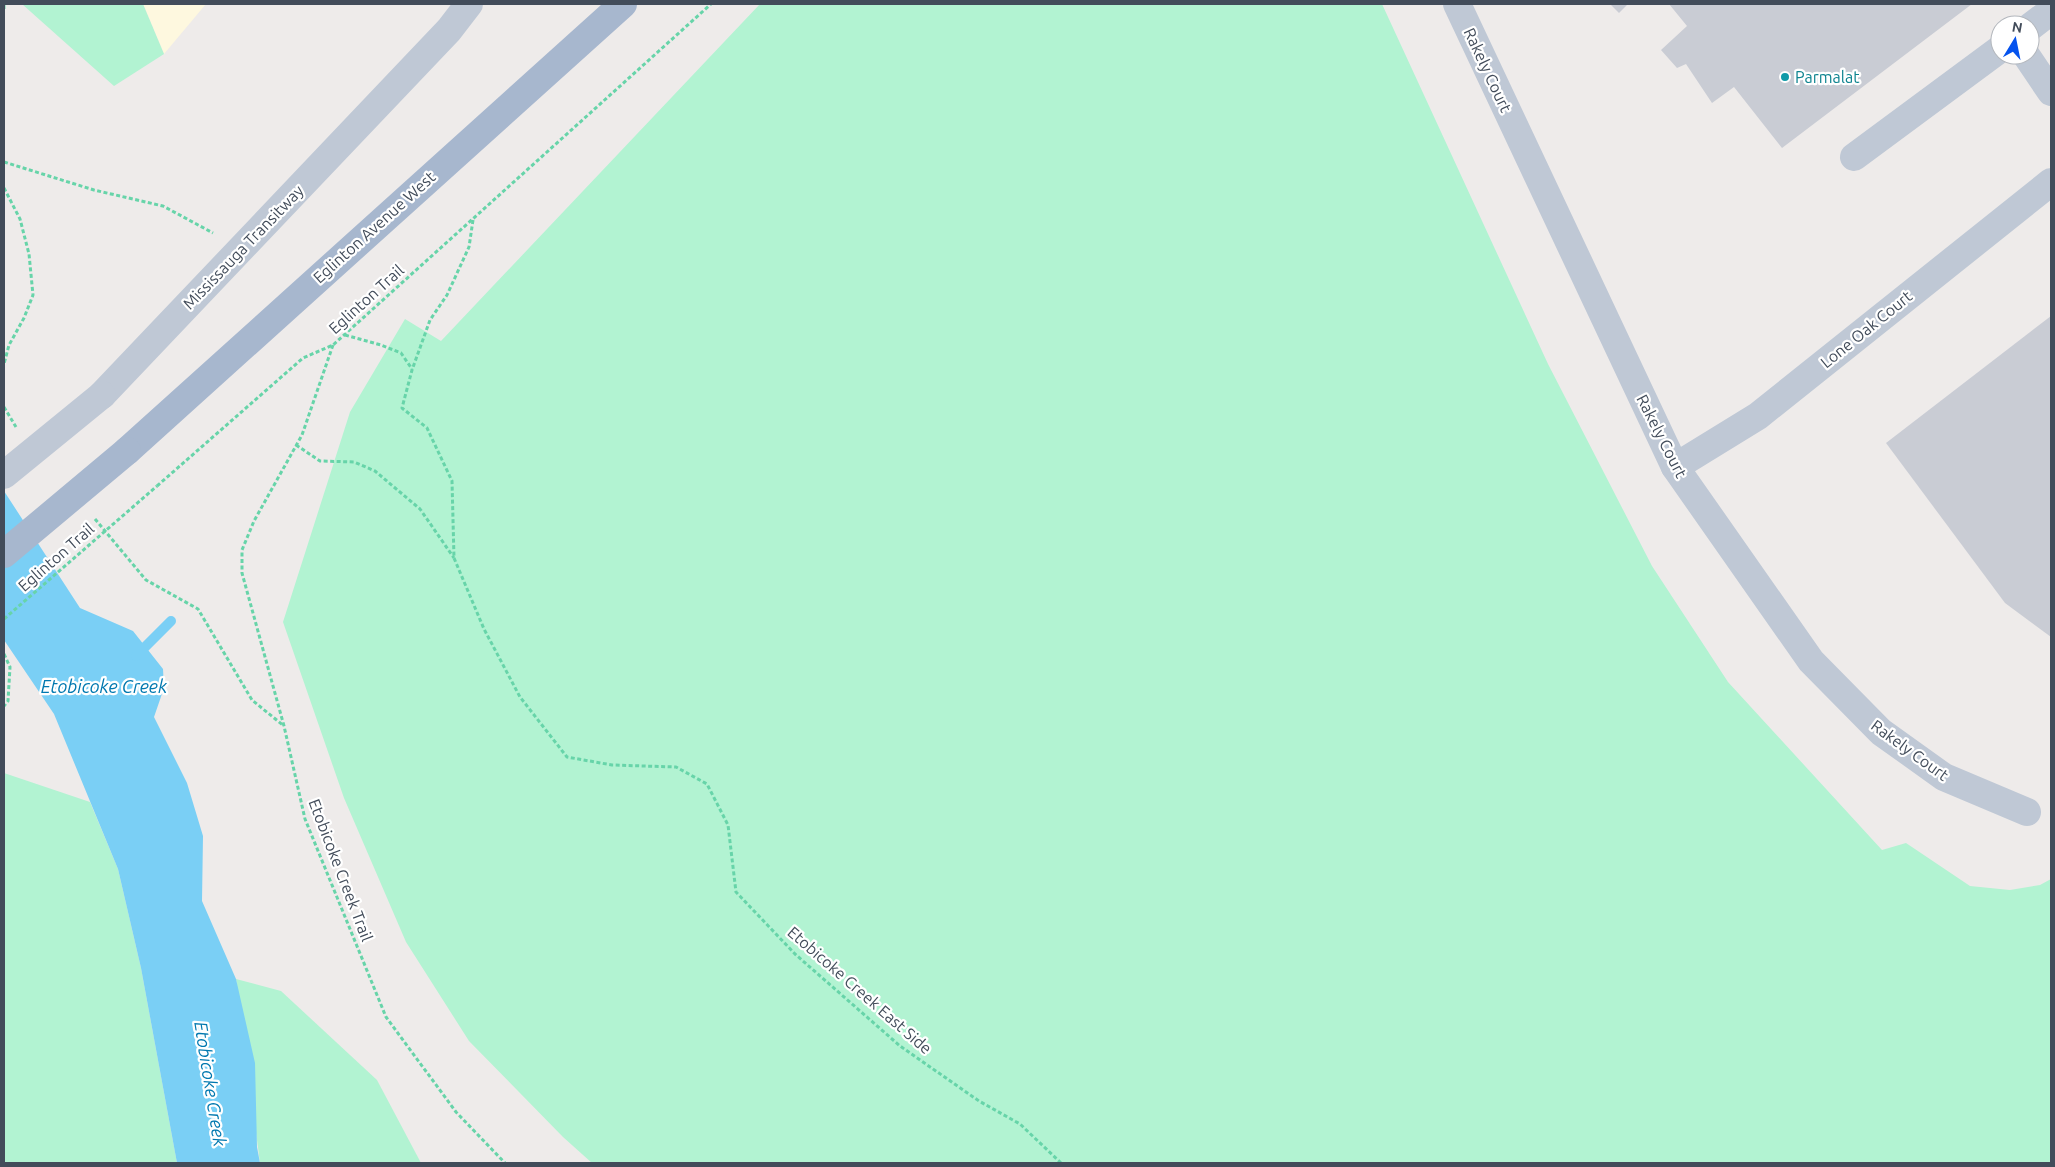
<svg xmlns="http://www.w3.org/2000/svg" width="2055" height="1167" font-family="Ubuntu,sans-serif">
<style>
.commercial{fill:#fef8df}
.green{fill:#b2f3d2}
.water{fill:#7acff5}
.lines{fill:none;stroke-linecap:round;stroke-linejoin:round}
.stream{stroke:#7acff5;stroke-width:10}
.building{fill:#c9ccd4}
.path{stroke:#67d4a9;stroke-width:3;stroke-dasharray:4 2.5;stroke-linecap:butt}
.minor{stroke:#bfc8d5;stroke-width:28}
.major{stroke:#a7b7ce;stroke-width:28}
.path-bridge{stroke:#67d4a9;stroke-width:3;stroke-dasharray:4 2.5;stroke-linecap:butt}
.minor-bridge{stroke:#bfc8d5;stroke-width:28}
.major-bridge{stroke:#a7b7ce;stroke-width:28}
.culture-dot{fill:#0f9aa8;stroke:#fff;stroke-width:2}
.labels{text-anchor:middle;stroke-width:4.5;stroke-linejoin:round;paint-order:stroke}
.street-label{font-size:16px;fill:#424c5a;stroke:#fff}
.culture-label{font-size:16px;fill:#0d838f;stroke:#fff;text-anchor:start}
.water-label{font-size:18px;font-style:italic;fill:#0078af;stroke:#fff}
</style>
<rect width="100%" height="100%" fill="#eeebea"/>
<path class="commercial" d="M143,4H206L164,54Z"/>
<g class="green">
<path d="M22,4H143L164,54L114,86Z"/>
<path d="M760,4H1382L1548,364L1652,566L1728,682L1882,850L1906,843L1970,886L2010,890L2040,885L2051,879V1163H592L563,1137L469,1041L406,942L344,798L283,622L350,412L405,319L441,341Z"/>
<path d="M4,773L90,802L118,869L141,968L177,1163H4Z"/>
<path d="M236,979L281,991L377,1080L421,1163H260Z"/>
</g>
<path class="water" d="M4,491L80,608L133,631L163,669L164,688L154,717L187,783L203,836L202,901L236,979L255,1063L257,1147L260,1163H177L141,968L118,869L54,714L4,640Z"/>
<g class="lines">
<path class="stream" d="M136,656L171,621"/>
</g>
<g class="building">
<path d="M1610,4H1628L1619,13Z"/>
<path d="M1669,4H1972L1782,148L1734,87L1712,103L1686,64L1677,68L1661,50L1687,26Z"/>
<path d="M2051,316V637L2005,603L1886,443Z"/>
</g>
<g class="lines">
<g class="path">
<path d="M4,9V4"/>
<path d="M4,162L94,190L163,206L213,233"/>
<path d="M4,188L20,219L29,254L33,295L24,318L9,345L4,364"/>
<path d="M473,220L469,247L447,295L430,320L412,370L402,408L427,428L452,481L454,558L484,629L520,697L567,757L612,765L676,767L707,784L728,825L736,892L795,954L900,1046L979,1101L1020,1124L1061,1163"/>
<path d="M345,335L381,345L401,353L412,369"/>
<path d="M333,345L302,435L254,521L242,550V573L284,726L305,819L386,1017L456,1112L505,1163"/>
<path d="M4,407L16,427"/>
<path d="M296,445L320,461L354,462L375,471L420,509L454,558"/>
<path d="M157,486L303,358L333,345L711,4"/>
<path d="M95,519L146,580L198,609L252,700L284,726"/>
<path d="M4,654L10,667L8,701L4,706"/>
</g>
<g class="minor">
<path d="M1457,4L1675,467L1811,661L1881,732L1944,777L2027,812"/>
<path d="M2030,27L2051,11"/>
<path d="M2026,55L2051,92"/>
<path d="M1854,157L2000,49"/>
<path d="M102,395L449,30L469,4"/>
<path d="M1675,467L1758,416L2051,182"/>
</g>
<path class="major" d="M127,451L623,4"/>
<path class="path-bridge" d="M4,619L157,486"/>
<path class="minor-bridge" d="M4,475L102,395"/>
<path class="major-bridge" d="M4,554L127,451"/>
</g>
<circle class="culture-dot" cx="1785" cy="77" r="5"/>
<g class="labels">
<g class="street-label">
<text transform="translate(1488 70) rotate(65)" y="6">Rakely Court</text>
<text transform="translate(374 227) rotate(-42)" y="6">Eglinton Avenue West</text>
<text transform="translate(243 247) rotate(-46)" y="6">Mississauga Transitway</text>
<text transform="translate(366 299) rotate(-42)" y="6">Eglinton Trail</text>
<text transform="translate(1866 329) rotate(-39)" y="6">Lone Oak Court</text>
<text transform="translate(1662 436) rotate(63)" y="6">Rakely Court</text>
<text transform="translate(56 557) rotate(-41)" y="6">Eglinton Trail</text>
<text transform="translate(1910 750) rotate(36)" y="6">Rakely Court</text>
<text transform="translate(341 870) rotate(69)" y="6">Etobicoke Creek Trail</text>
<text transform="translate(860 990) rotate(41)" y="6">Etobicoke Creek East Side</text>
</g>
<g class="culture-label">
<text x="1795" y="83">Parmalat</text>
</g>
<g class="water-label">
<text x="104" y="693">Etobicoke Creek</text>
<text transform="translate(210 1084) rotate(81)" y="6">Etobicoke Creek</text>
</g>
</g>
<rect width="2055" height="1167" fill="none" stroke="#424c5a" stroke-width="10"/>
<g transform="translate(2015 40) rotate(10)"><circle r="24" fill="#ffffff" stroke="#b3b7bd"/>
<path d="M0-4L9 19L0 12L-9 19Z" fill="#0553ee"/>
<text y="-8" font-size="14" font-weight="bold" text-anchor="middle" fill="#424c5a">N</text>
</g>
</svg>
